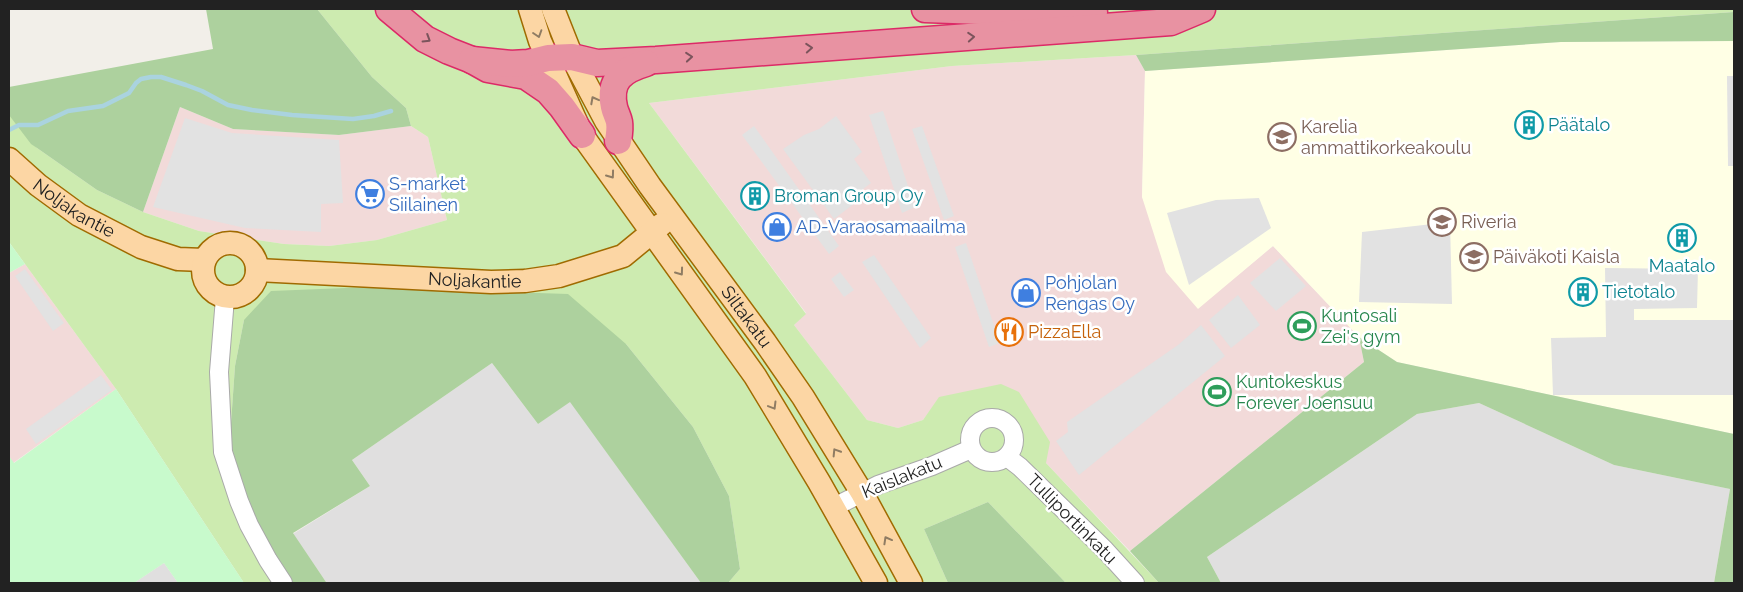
<svg xmlns="http://www.w3.org/2000/svg" width="1743" height="592" font-family="Raleway,sans-serif">
<style>
.residential{fill:#e0dfdf}
.commercial{fill:#f2dad9}
.education{fill:#ffffe5}
.grass{fill:#cdebb0}
.forest{fill:#add19e}
.park{fill:#c8facc}
.parking{fill:#e2e2e2}
.lines{fill:none;stroke-linecap:round;stroke-linejoin:round}
.stream{stroke:#aad3df;stroke-width:4.5}
.minor-casing{stroke:#a9a9a9;stroke-width:20}
.major-casing{stroke:#a06b00;stroke-width:25}
.highway-casing{stroke:#dc2a67;stroke-width:29}
.minor{stroke:#fff;stroke-width:18}
.major{stroke:#fcd6a4;stroke-width:22}
.highway{stroke:#e892a2;stroke-width:26}
.oneway{stroke:#8f7c63}
.oneway2{stroke:#7b545c}
.labels{text-anchor:middle;stroke-width:5;stroke-linejoin:round;paint-order:stroke}
.culture-label{font-size:18px;fill:#0d838f;stroke:#fff;text-anchor:start}
.education-label{font-size:18px;fill:#785e54;stroke:#fff;text-anchor:start}
.shop-label{font-size:18px;fill:#366cbe;stroke:#fff;text-anchor:start}
.street-label{font-size:18px;fill:#222;stroke:#fff}
.leisure-label{font-size:18px;fill:#27864d;stroke:#fff;text-anchor:start}
.food-label{font-size:18px;fill:#c56008;stroke:#fff;text-anchor:start}
</style>
<rect width="100%" height="100%" fill="#f2efe9"/>
<g class="residential">
<path d="M492,363L538,424L570,401L701,583H324L326,582L293,534L370,486L352,460Z"/>
<path d="M1479,403L1614,465L1730,489L1714,583H1221L1207,557L1417,414Z"/>
<path d="M164,563L178,583H134Z"/>
</g>
<g class="commercial">
<path d="M1136,55L1145,71L1142,197L1198,308L1273,246L1359,337L1364,362L1130,551L1046,463L940,397L923,420L898,428L867,420L794,325L806,313L649,103L952,66Z"/>
<path d="M180,107L233,129L339,135L411,126L428,137L447,220L377,240L329,246L284,244L199,231L143,212Z"/>
<path d="M25,264L116,389L13,463L9,456V273Z"/>
</g>
<path class="education" d="M1734,41V434L1397,362L1359,337L1273,246L1198,309L1166,272L1142,197L1145,71L1561,42Z"/>
<path class="grass" d="M317,9H1734V12L1136,55L952,66L649,103L806,314L794,325L867,420L898,428L923,420L939,397L1001,384L1019,392L1050,442L1046,463L1159,583H1066L988,502L924,529L948,583H728L740,569L729,496L693,427L626,344L244,320L235,366L229,452L291,583H244L116,389L9,242V114L37,148L97,190L143,212L199,231L284,244L329,246L377,240L447,220L428,137L411,126L406,108L372,77Z"/>
<g class="forest">
<path d="M206,9H317L372,77L406,108L411,126L339,135L233,129L180,107L143,212L97,190L37,148L31,144L9,115V87L213,49Z"/>
<path d="M1734,12V41L1561,42L1145,71L1136,55Z"/>
<path d="M370,287L568,294L626,344L693,427L729,496L740,569L728,583H701L570,402L538,424L492,363L352,460L370,486L293,533L326,582L291,583L254,521L229,452L235,366L244,320L271,291Z"/>
<path d="M1359,337L1397,362L1734,434V583H1714L1730,489L1614,465L1479,403L1417,414L1207,557L1221,583H1159L1130,551L1364,362Z"/>
<path d="M988,502L1066,583H948L924,529Z"/>
</g>
<g class="park">
<path d="M9,242L25,264L9,273Z"/>
<path d="M116,389L244,583H178L164,563L134,583H9V456L14,463Z"/>
</g>
<g class="parking">
<path d="M1727,76H1734V166H1728Z"/>
<path d="M883,111L915,207L902,213L869,115Z"/>
<path d="M836,116L862,152L854,159L871,183L863,189L855,203L834,219L783,149L804,135L819,129Z"/>
<path d="M185,118L232,133L339,140L343,203L321,204V232L245,228L153,207Z"/>
<path d="M754,126L839,246L829,254L742,135Z"/>
<path d="M922,126L954,216L944,220L912,129Z"/>
<path d="M1259,198L1271,228L1189,285L1167,213L1216,200Z"/>
<path d="M1450,222L1452,304L1359,302L1362,232Z"/>
<path d="M966,243L1000,343L989,347L955,247Z"/>
<path d="M874,255L931,338L920,348L862,262Z"/>
<path d="M1280,258L1306,286L1276,311L1250,283Z"/>
<path d="M1605,268L1698,269L1697,308L1634,309V320H1734V395H1553L1551,338L1606,337Z"/>
<path d="M25,269L64,323L53,331L15,276Z"/>
<path d="M840,272L854,290L844,297L831,279Z"/>
<path d="M1238,295L1260,325L1231,348L1209,320Z"/>
<path d="M1201,325L1225,356L1079,475L1056,441L1068,432L1067,422L1178,345Z"/>
<path d="M101,375L112,390L36,444L26,429Z"/>
</g>
<g class="lines">
<path class="stream" d="M9,130L19,125H38L68,111L103,106L129,93L136,83L141,79L151,77H161L186,85L202,91L228,105L252,110L292,115L353,119L374,116L391,111"/>
<defs>
<g id="minor">
<path d="M225,298L219,372L223,452L239,501L249,525L268,560L283,583"/>
<circle cx="992" cy="440" r="22"/>
<path d="M1007,457L1020,467L1105,550L1135,583"/>
<path d="M834,507L878,485L932,466L971,449"/>
</g>
<g id="major">
<path d="M530,9L540,41L582,135L755,376L819,482L876,583"/>
<path id="s1" d="M553,9L572,57L606,121L650,186L765,342L803,397L862,493L911,583"/>
<path id="s2" d="M9,159L38,185L79,215L141,247L178,259L204,260"/>
<circle cx="230" cy="270" r="27"/>
<path id="s3" d="M257,270L491,282L525,281L559,276L623,256L662,224"/>
</g>
<g id="highway">
<path d="M389,9L425,39L449,51L472,60L488,69L526,76L548,91L562,107L582,135"/>
<path d="M925,9L1009,12H1094"/>
<path d="M472,60L511,64L528,63L548,58L572,57L597,63L656,60L1171,22L1202,9"/>
<path d="M618,141C619,135 620,128 619,122C618,117 615,112 614,107C608,80 623,70 646,63"/>
</g>
</defs>
<use href="#minor" class="minor-casing"/>
<use href="#major" class="major-casing"/>
<use href="#highway" class="highway-casing"/>
<use href="#minor" class="minor"/>
<use href="#major" class="major"/>
<use href="#highway" class="highway"/>
</g>
<defs><path id="oneway-chevron" d="M-2-3.5L2.5 0L-2 3.5" fill="none" stroke-width="1.6" stroke-linecap="round" stroke-linejoin="round" transform="scale(1.25)"/></defs>
<g class="oneway">
<use href="#oneway-chevron" transform="translate(538 34) rotate(72)"/>
<use href="#oneway-chevron" transform="translate(594 100) rotate(-118)"/>
<use href="#oneway-chevron" transform="translate(611 175) rotate(54)"/>
<use href="#oneway-chevron" transform="translate(680 272) rotate(54)"/>
<use href="#oneway-chevron" transform="translate(773 406) rotate(59)"/>
<use href="#oneway-chevron" transform="translate(836 452) rotate(-122)"/>
<use href="#oneway-chevron" transform="translate(887 540) rotate(-119)"/>
</g>
<g class="oneway2">
<use href="#oneway-chevron" transform="translate(971 37) rotate(-4)"/>
<use href="#oneway-chevron" transform="translate(427 39) rotate(32)"/>
<use href="#oneway-chevron" transform="translate(809 48) rotate(-4)"/>
<use href="#oneway-chevron" transform="translate(689 57) rotate(-5)"/>
</g>
<defs>
<symbol id="building-ring" viewBox="-11 -11 22 22"><circle r="9.5" fill="#fff" stroke="#0f9aa8" stroke-width="1.5"/><path d="M-4-6H4V6H1V3H-1V6H-4ZM-2.5-4.3h1.7v1.8h-1.7ZM.8-4.3h1.7v1.8H.8ZM-2.5-1h1.7V.8h-1.7ZM.8-1h1.7V.8H.8Z" fill="#0f9aa8"/></symbol>
<symbol id="university-ring" viewBox="-11 -11 22 22"><circle r="9.5" fill="#fff" stroke="#8d6e63" stroke-width="1.5"/><path d="M0-5L7-2L0 1L-7-2ZM-4 1L0 2.5L4 1V4Q0 6-4 4Z" fill="#8d6e63"/></symbol>
<symbol id="supermarket-ring" viewBox="-11 -11 22 22"><circle r="9.5" fill="#fff" stroke="#3f7fe0" stroke-width="1.5"/><path d="M-6-5.5h2.5l.6 2H6L4.5 2H-2.5L-4.4-4H-6ZM-1.5 3.2a1.3 1.3 0 1 0 .1 0ZM3 3.2a1.3 1.3 0 1 0 .1 0Z" fill="#3f7fe0"/></symbol>
<symbol id="school-ring" viewBox="-11 -11 22 22"><circle r="9.5" fill="#fff" stroke="#8d6e63" stroke-width="1.5"/><path d="M0-5L7-2L0 1L-7-2ZM-4 1L0 2.5L4 1V4Q0 6-4 4Z" fill="#8d6e63"/></symbol>
<symbol id="shop-ring" viewBox="-11 -11 22 22"><circle r="9.5" fill="#fff" stroke="#3f7fe0" stroke-width="1.5"/><path d="M-5-2.5h2.3a2.7 3.5 0 0 1 5.4 0H5L5.5 6h-11ZM-1.5-2.5h3a1.5 2.3 0 0 0-3 0Z" fill="#3f7fe0"/></symbol>
<symbol id="stadium-ring" viewBox="-11 -11 22 22"><circle r="9.5" fill="#fff" stroke="#2e9e5b" stroke-width="1.5"/><path d="M0-5a6.5 5 0 1 0 0 10a6.5 5 0 1 0 0-10ZM-3.5-1.8h7v3.6h-7Z" fill="#2e9e5b"/></symbol>
<symbol id="restaurant-ring" viewBox="-11 -11 22 22"><circle r="9.5" fill="#fff" stroke="#e8710a" stroke-width="1.5"/><path d="M-5-6h1v4h1v-4h1v4h1v-4h1v5L-1.5 .5V6h-2V.5L-5-1ZM5-6V6H3V1.5H1.5Q1.5-4 5-6Z" fill="#e8710a"/></symbol>
</defs>
<g fill-rule="evenodd">
<use href="#building-ring" x="1513" y="109" width="32" height="32"/>
<use href="#university-ring" x="1266" y="121" width="32" height="32"/>
<use href="#supermarket-ring" x="354" y="178" width="32" height="32"/>
<use href="#building-ring" x="739" y="180" width="32" height="32"/>
<use href="#school-ring" x="1426" y="206" width="32" height="32"/>
<use href="#shop-ring" x="761" y="211" width="32" height="32"/>
<use href="#building-ring" x="1666" y="222" width="32" height="32"/>
<use href="#school-ring" x="1458" y="241" width="32" height="32"/>
<use href="#building-ring" x="1567" y="276" width="32" height="32"/>
<use href="#shop-ring" x="1010" y="277" width="32" height="32"/>
<use href="#stadium-ring" x="1286" y="310" width="32" height="32"/>
<use href="#restaurant-ring" x="993" y="316" width="32" height="32"/>
<use href="#stadium-ring" x="1201" y="376" width="32" height="32"/>
</g>
<g class="labels">
<g class="culture-label">
<text x="1548" y="131">Päätalo</text>
<text x="774" y="202">Broman Group Oy</text>
<text x="1682" y="272" text-anchor="middle">Maatalo</text>
<text x="1602" y="298">Tietotalo</text>
</g>
<g class="education-label">
<text x="1301" y="133">Karelia<tspan x="1301" dy="21">ammattikorkeakoulu</tspan></text>
<text x="1461" y="228">Riveria</text>
<text x="1493" y="263">Päiväkoti Kaisla</text>
</g>
<g class="shop-label">
<text x="389" y="190">S-market<tspan x="389" dy="21">Siilainen</tspan></text>
<text x="796" y="233">AD-Varaosamaailma</text>
<text x="1045" y="289">Pohjolan<tspan x="1045" dy="21">Rengas Oy</tspan></text>
</g>
<g class="street-label">
<text dy="6" stroke="none"><textPath href="#s2" startOffset="82">Noljakantie</textPath></text>
<text dy="6" stroke="none"><textPath href="#s3" startOffset="218">Noljakantie</textPath></text>
<text dy="6" stroke="none"><textPath href="#s1" startOffset="365">Siltakatu</textPath></text>
<text transform="translate(902 477) rotate(-22)" y="6">Kaislakatu</text>
<text transform="translate(1072 519) rotate(45)" y="6">Tulliportinkatu</text>
</g>
<g class="leisure-label">
<text x="1321" y="322">Kuntosali<tspan x="1321" dy="21">Zei's gym</tspan></text>
<text x="1236" y="388">Kuntokeskus<tspan x="1236" dy="21">Forever Joensuu</tspan></text>
</g>
<g class="food-label">
<text x="1028" y="338">PizzaElla</text>
</g>
</g>
<rect width="1743" height="592" fill="none" stroke="#222222" stroke-width="20"/>
</svg>
